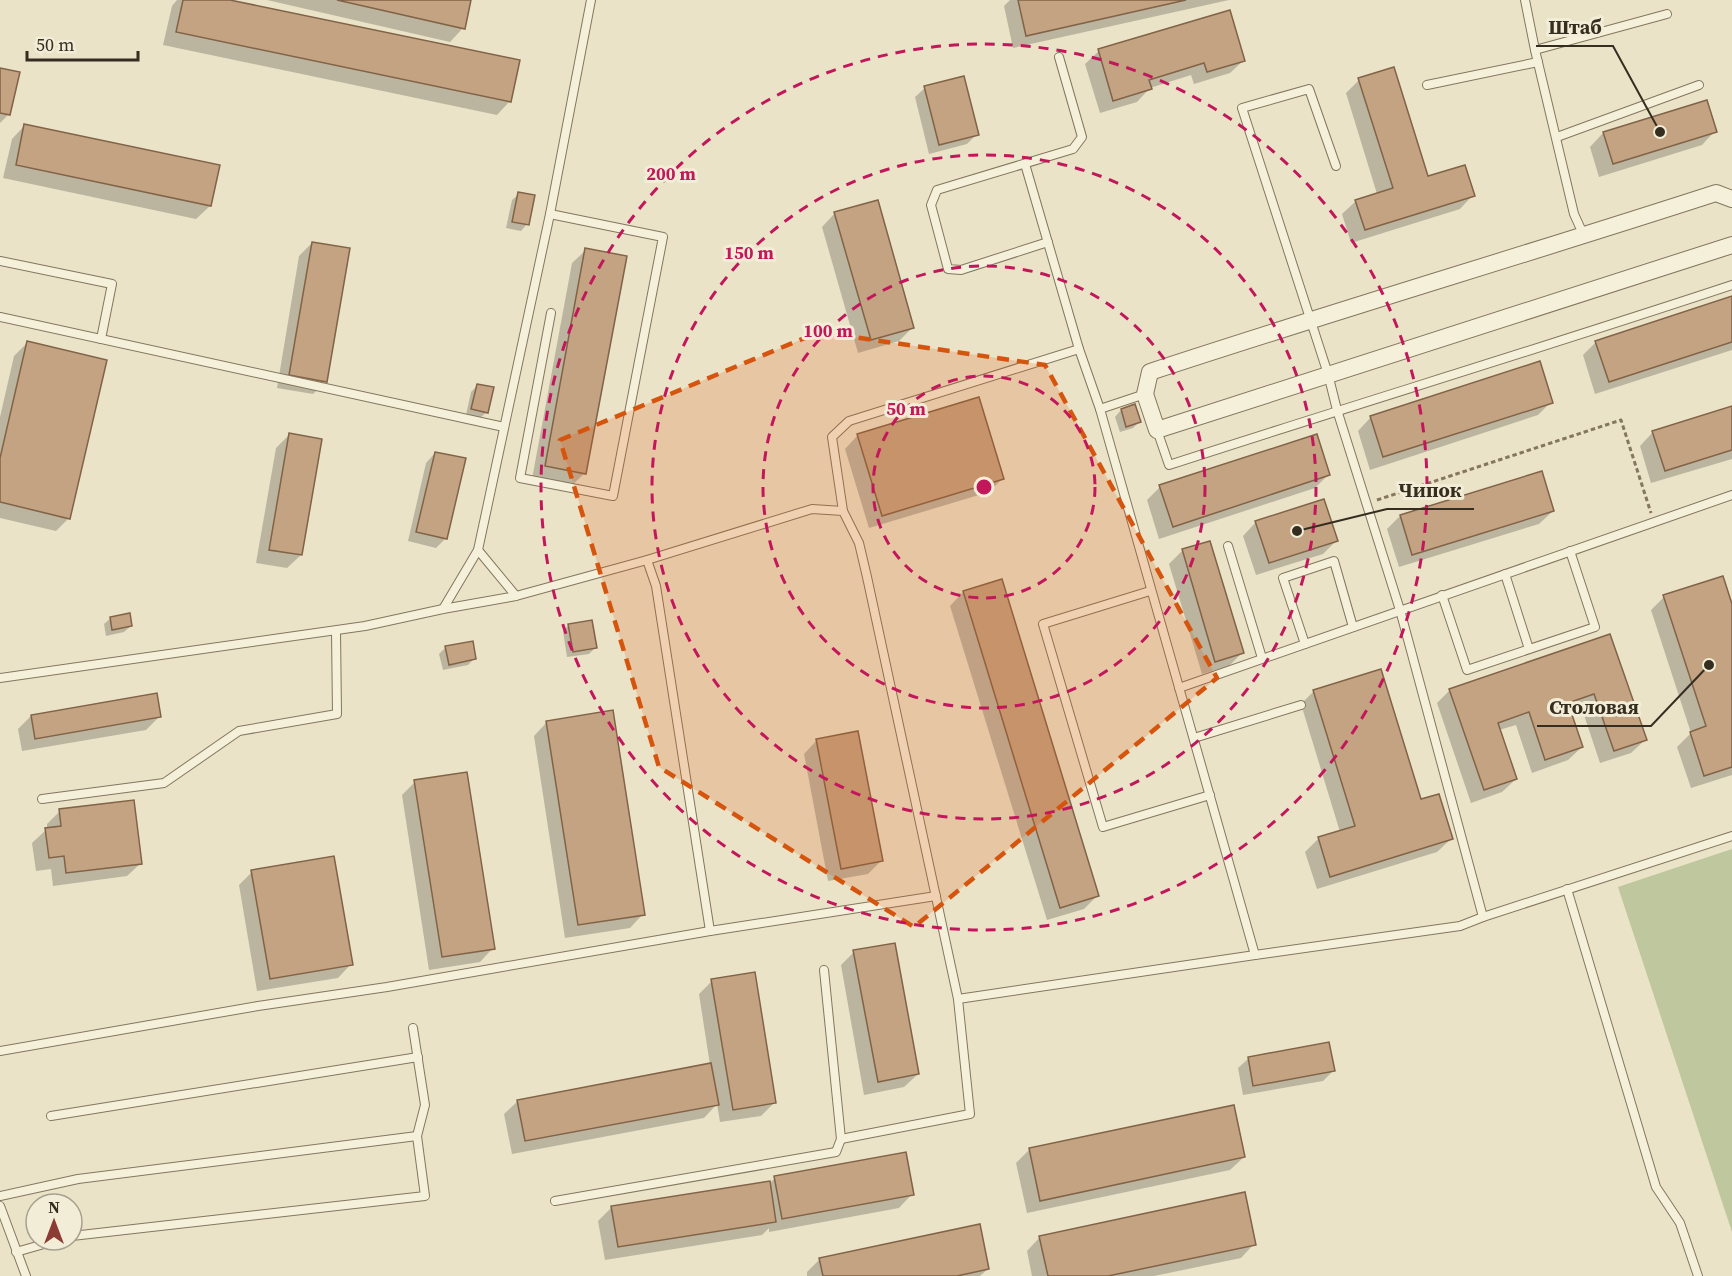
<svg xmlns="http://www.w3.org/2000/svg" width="1732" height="1276" viewBox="0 0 1732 1276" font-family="'Source Serif 4',serif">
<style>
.green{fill:#bec79d}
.shadow{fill:#0003}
.building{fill:#c4a382;stroke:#816347;stroke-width:1.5}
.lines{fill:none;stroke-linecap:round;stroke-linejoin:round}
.service-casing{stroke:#84765f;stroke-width:10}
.minor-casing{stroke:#84765f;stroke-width:18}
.path{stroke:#84765f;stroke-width:3;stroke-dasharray:4.5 3;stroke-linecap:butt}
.service{stroke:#f5f0da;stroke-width:8}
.minor{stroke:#f5f0da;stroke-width:16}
.marked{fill:#d6550e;fill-opacity:0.2;stroke:#d6550e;stroke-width:4.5;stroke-dasharray:12 8;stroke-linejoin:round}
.ring{fill:none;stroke:#c2185b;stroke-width:3;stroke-dasharray:10 8}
.centre{fill:#c2185b;stroke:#f2edd7;stroke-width:3}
.ring-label{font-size:18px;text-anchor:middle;font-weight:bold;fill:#c2185b;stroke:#f2edd7;stroke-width:6;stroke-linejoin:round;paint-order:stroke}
.leader{fill:none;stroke:#362d21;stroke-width:2}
.callout-dot{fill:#362d21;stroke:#f2edd7;stroke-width:2}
.callout-label{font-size:20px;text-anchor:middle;font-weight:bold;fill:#362d21;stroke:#f2edd7;stroke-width:6;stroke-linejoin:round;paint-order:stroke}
</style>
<rect width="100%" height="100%" fill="#eae3c8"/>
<!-- green -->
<polygon class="green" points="1732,849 1732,1232 1618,887"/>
<!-- shadow -->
<g class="shadow">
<polygon points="177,0 223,0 510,101 497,115 163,45 172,6"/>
<polygon points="267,0 470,0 463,28 450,42"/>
<polygon points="1010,0 1229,0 1013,48 1004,6"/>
<polygon points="1099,51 1244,60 1230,73 1194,84 1191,75 1150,88 1137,102 1100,113 1085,64"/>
<polygon points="0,70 9,114 0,123"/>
<polygon points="1359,80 1427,178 1473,195 1460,209 1351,243 1342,214 1356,201 1377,194 1346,93"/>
<polygon points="925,88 977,134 967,144 929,154 915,97"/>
<polygon points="25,125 218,166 210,206 196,219 3,178 12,139"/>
<polygon points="1715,131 1702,145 1599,177 1590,147 1603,133"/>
<polygon points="519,194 527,224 521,231 506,228 512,200"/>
<polygon points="835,213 913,327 899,341 858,353 822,227"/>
<polygon points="312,243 326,381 313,394 277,388 299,256"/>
<polygon points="586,250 585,473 571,486 532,479 572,263"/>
<polygon points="1732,298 1732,350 1595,394 1583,355 1596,342"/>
<polygon points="27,343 69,518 56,531 0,518 0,417 14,356"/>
<polygon points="478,385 487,412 480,418 466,415 471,392"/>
<polygon points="1551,402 1538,415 1370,470 1358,431 1371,417"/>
<polygon points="1732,408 1732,459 1651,483 1640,446 1653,432"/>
<polygon points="1121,410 1139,422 1133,428 1120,432 1115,417"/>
<polygon points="289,435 301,555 287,568 256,563 276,448"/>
<polygon points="858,435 1002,479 989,492 869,528 845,449"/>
<polygon points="435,453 446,538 436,548 408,541 426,463"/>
<polygon points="1328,475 1315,488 1159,539 1147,500 1160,487"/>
<polygon points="1553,511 1539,524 1399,567 1387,529 1400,516"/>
<polygon points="1256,522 1336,541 1323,554 1256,575 1243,536"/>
<polygon points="1183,550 1242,653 1229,666 1202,674 1169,564"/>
<polygon points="1001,581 1098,895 1084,909 1047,920 950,606 963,592"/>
<polygon points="1664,597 1732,609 1732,775 1691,788 1677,747 1691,733 1651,610"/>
<polygon points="111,618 131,626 124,632 106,636 104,624"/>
<polygon points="569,625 595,648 589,654 567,657 563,631"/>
<polygon points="1609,636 1645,740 1631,753 1600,763 1581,706 1569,710 1582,747 1568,760 1532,773 1516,725 1499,730 1516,779 1502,792 1471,803 1437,703 1450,690"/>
<polygon points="446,647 474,659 468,665 443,670 439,654"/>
<polygon points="1314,691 1420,801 1451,839 1437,852 1317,889 1305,852 1319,838 1340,832 1301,704"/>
<polygon points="31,716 159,717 146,730 22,751 18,729"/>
<polygon points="547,722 643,914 630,928 565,938 534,736"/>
<polygon points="817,740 881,861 868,874 828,881 804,754"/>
<polygon points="415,782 493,948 480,962 429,970 402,795"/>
<polygon points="60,811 141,863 127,876 53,886 51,869 36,871 32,843 47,829 47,824"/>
<polygon points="252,872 351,964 338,978 257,991 239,885"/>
<polygon points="854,952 918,1074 904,1087 864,1095 841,965"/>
<polygon points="712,981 775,1102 761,1116 720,1122 717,1104 704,1118 512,1154 504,1114 518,1101 710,1065 699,994"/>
<polygon points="1248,1059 1333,1071 1323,1081 1243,1095 1238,1068"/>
<polygon points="1233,1106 1244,1157 1230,1170 1027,1213 1016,1163 1029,1150"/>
<polygon points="775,1178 912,1194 899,1208 769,1232 769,1228 762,1235 605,1260 598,1221 612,1207 769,1184"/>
<polygon points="1040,1237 1254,1244 1241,1258 1154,1276 1032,1276 1027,1251"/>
<polygon points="820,1259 988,1269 980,1276 807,1276 807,1272"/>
</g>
<!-- building -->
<g class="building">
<polygon points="183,0 230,0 520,60 511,102 176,32"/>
<polygon points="337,0 471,0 465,29"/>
<polygon points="1018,0 1186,0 1026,36"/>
<polygon points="1230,10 1245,61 1207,72 1204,63 1149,80 1152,89 1113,101 1098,49"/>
<polygon points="1394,67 1428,176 1465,165 1475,196 1365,230 1355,200 1393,188 1358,78"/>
<polygon points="0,68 20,72 10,115 0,113"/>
<polygon points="964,76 979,135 939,145 924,86"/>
<polygon points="1707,100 1717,132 1613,164 1603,132"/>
<polygon points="24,124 220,165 211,206 16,165"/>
<polygon points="518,192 535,195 529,225 512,222"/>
<polygon points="878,200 914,328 871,340 834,212"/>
<polygon points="312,242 350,248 327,382 289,375"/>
<polygon points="585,248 627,256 586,474 545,466"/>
<polygon points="1732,296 1732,342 1609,382 1595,341"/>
<polygon points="27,341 107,360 70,519 0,502 0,458"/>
<polygon points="1540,361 1553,403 1383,457 1370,416"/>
<polygon points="477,384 494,387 488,413 471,409"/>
<polygon points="979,397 1004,479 882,516 857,434"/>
<polygon points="1135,404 1141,422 1126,427 1121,409"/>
<polygon points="1732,406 1732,450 1665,471 1652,431"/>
<polygon points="289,433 322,439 302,555 269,550"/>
<polygon points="1317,434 1330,475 1173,527 1159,485"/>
<polygon points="435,452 466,458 447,539 416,532"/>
<polygon points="1542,471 1554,511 1412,555 1400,515"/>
<polygon points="1324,499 1338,541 1269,563 1255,521"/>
<polygon points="1210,541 1244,653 1215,662 1182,549"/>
<polygon points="1723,576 1732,604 1732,767 1704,776 1690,732 1706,726 1663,595"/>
<polygon points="1002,579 1099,896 1060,908 963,591"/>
<polygon points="130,613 132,626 112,630 110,617"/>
<polygon points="592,620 597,648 573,652 568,624"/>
<polygon points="1610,634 1647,740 1614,751 1594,694 1568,703 1583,747 1545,760 1529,712 1498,723 1517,779 1484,790 1449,689"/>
<polygon points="473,641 476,659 449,665 445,646"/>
<polygon points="1381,669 1421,799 1439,794 1453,839 1330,877 1318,837 1355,826 1313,690"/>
<polygon points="157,693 161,717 35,739 31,715"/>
<polygon points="613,710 645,915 578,925 546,721"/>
<polygon points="858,731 883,861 841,869 816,739"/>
<polygon points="467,772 495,949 442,957 414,780"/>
<polygon points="134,800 142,864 66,873 64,856 49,858 45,828 61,826 59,809"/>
<polygon points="334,856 353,965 270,979 251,870"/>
<polygon points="895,943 919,1074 878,1082 853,950"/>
<polygon points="755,972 776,1103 733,1110 711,979"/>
<polygon points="1329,1042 1335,1071 1253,1086 1248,1057"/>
<polygon points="711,1063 719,1105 525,1141 517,1100"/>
<polygon points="1234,1105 1245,1157 1040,1201 1029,1148"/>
<polygon points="906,1152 914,1195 782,1219 774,1176"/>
<polygon points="770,1181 776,1222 618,1247 611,1206"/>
<polygon points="1245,1192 1256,1245 1108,1276 1048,1276 1039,1236"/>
<polygon points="980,1224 989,1269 957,1276 823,1276 819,1258"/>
</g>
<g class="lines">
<defs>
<g id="service">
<polyline points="1525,0 1535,50 1574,214 1584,236"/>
<polyline points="1535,50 1667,14"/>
<polyline points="1427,85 1538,62"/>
<polyline points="1557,137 1699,85"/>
<polyline points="1025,164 1079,349 1100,409"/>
<polyline points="1336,166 1309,89 1242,108 1328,374 1337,410 1400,610 1483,917 1732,836"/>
<polyline points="550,214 663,237 613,496 520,478 551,313"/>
<polyline points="1048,242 961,270 948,269 931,205 937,190 1073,149 1082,137 1059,57"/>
<polyline points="0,261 112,284 101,339"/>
<polyline points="0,317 504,427"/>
<polyline points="1145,394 1100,409 1255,955 1460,926 1483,917"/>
<path d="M1157,430L1169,465C1357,404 1545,347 1732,285"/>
<polyline points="843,511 832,437 849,421 1079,349"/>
<polyline points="1228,546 1262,658"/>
<polyline points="647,560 656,586 710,931"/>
<polyline points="1505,574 1529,649"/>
<polyline points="1150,591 1043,624 1103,827 1210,795"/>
<polyline points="1442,595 1467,670 1595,627 1570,551"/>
<polyline points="516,596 478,550 550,214 591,0"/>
<polyline points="443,609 478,550"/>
<polyline points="1305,644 1283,578 1334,561 1353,627"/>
<polyline points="0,678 365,626 443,609 516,596 647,560 812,509 843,511 859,543 867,577 958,999 1255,955"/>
<polyline points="1179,688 1732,495"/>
<polyline points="1194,738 1301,705"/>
<polyline points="42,799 164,783 239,731 337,714 336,631"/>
<polyline points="1567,889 1656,1187 1680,1223 1698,1276"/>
<polyline points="0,1051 258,1006 387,987 710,931 936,896"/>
<polyline points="51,1116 418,1057"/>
<polyline points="841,1139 970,1114 958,999"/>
<polyline points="0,1196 78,1179 417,1136"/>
<polyline points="555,1201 836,1152 841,1139 824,970"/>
<polyline points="0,1206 26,1276"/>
<polyline points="72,1236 425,1196 417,1136 425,1105 413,1028"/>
<polyline points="16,1252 58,1240"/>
</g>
<path id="minor" d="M1732,199L1716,193C1528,254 1338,310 1150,372L1145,394L1157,430L1732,245"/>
</defs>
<!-- service casing -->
<use href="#service" class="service-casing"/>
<!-- minor casing -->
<use href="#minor" class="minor-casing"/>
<!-- path -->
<polyline class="path" points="1377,500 1621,420 1651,513"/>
<!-- service -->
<use href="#service" class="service"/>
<!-- minor -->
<use href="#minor" class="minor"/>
</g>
<!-- marked area -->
<path class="marked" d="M819,332L1045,365L1217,678L914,927L659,767L560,440Z"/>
<!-- distance rings -->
<g class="ring">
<circle cx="984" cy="487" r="111"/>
<circle cx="984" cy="487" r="221"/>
<circle cx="984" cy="487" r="332"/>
<circle cx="984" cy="487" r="443"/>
</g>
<circle cx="984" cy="487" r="9" class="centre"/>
<g class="ring-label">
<text x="671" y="180">200 m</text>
<text x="749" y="259">150 m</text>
<text x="828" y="337">100 m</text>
<text x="906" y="415">50 m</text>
</g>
<!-- callouts -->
<path class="leader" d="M1660 132L1613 46H1536M1297 531L1387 509H1474M1709 665L1651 726H1537"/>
<g class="callout-dot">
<circle cx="1660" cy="132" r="6"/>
<circle cx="1297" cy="531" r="6"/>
<circle cx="1709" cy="665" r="6"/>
</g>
<g class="callout-label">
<text x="1575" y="34">Штаб</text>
<text x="1430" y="497">Чипок</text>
<text x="1594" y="714">Столовая</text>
</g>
<!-- north arrow -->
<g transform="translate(54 1222)"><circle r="28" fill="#f2edd7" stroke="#a7a08e" stroke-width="1.5"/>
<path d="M0-4.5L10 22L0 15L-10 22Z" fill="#8d3c35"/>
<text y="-9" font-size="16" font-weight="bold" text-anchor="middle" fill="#362d21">N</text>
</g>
<!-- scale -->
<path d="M27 51v9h111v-9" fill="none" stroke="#362d21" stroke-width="3"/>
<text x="36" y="51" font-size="18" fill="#362d21" stroke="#f2edd7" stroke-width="4.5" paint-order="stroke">50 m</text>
</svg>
